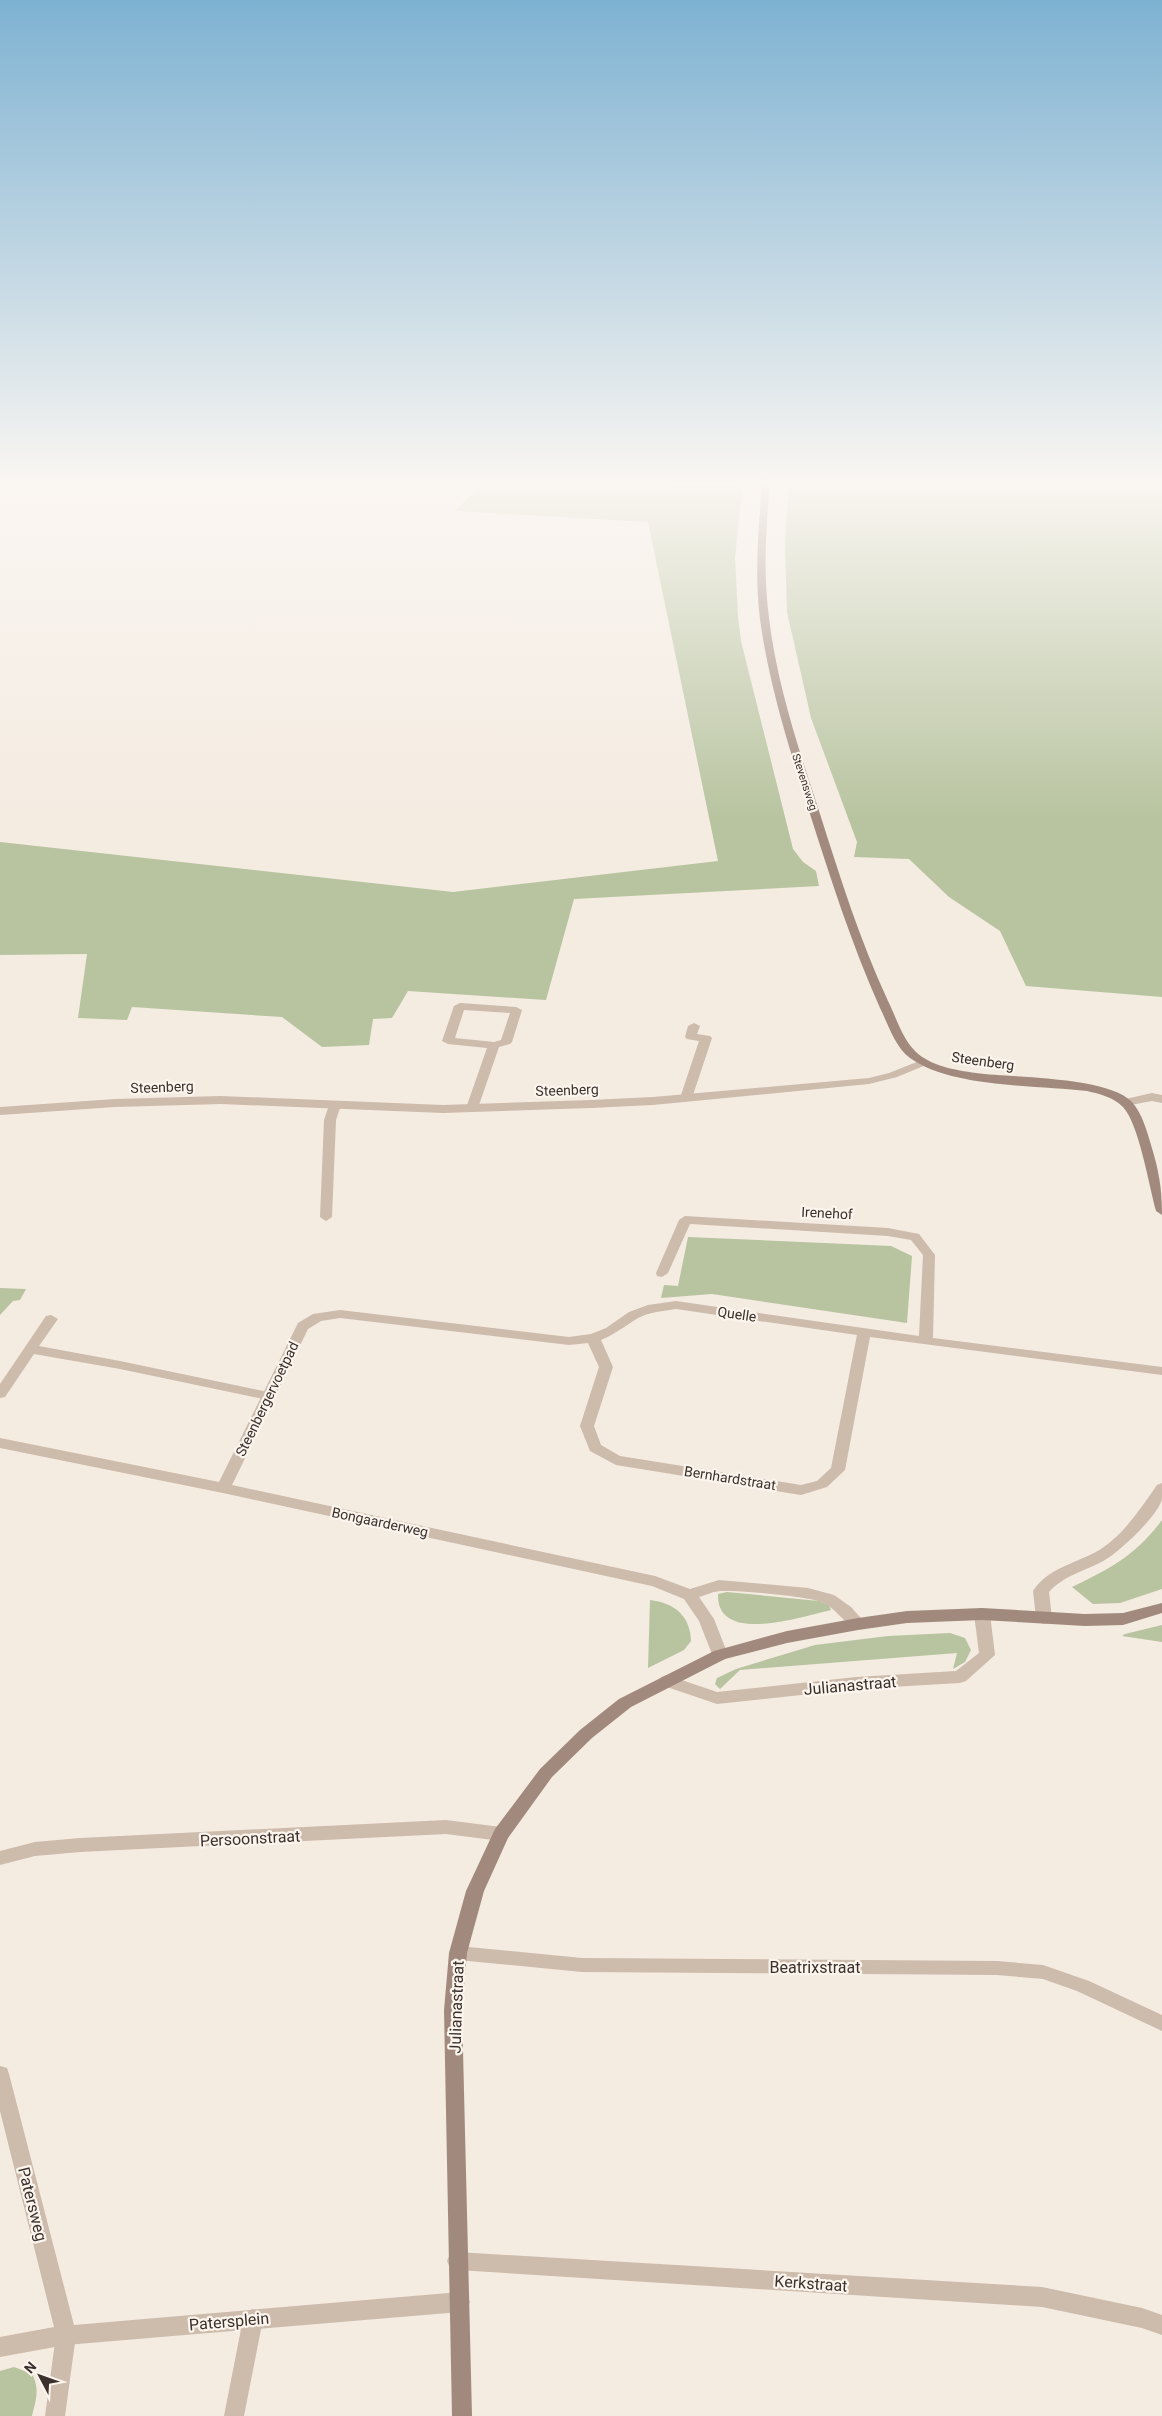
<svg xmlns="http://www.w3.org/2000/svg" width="1162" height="2416" viewBox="0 0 1162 2416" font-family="Roboto,sans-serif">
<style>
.green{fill:#b8c4a0}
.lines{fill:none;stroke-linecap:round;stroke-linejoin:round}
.lane{fill:#cdbbac;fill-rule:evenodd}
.street{fill:#cdbbac;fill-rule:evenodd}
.secondary{fill:#a18a7d;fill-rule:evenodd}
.labels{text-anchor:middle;stroke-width:4.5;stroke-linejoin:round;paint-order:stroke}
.far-street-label{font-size:11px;fill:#3b302b;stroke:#fbf5ee}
.street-label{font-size:14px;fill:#3b302b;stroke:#fbf5ee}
.near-street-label{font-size:16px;fill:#3b302b;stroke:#fbf5ee}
</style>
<rect width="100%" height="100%" fill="#f4ebe1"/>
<!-- green -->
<g class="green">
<polygon points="485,481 734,486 742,491 735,558 738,617 741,641 793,849 803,862 816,871 819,886 574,899 546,1000 408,991 392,1018 373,1019 369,1045 322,1047 282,1017 132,1007 127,1020 78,1018 87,954 0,955 0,842 453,892 718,861 648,522 455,511"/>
<polygon points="789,481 1162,481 1162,997 1026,986 1000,931 949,897 909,859 854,857 857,842 811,718 787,612 785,543"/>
<polygon points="688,1237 891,1246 912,1256 907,1323 712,1294 661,1298 664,1285 678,1286"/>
<polygon points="0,1288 26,1289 20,1300 13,1301 0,1315"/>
<path d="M1162,1520V1589L1120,1603L1093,1604L1072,1587C1111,1568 1135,1556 1162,1520Z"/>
<path d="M727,1592L819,1601L829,1605L831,1610C804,1616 716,1646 718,1594Z"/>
<path d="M650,1600C675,1603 690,1616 691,1641L684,1650L648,1668Z"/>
<polygon points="1162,1625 1162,1642 1122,1636 1125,1634"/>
<polygon points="950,1633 965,1638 971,1650 965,1662 953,1669 957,1653 740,1670 720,1689 715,1684 717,1678 736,1669 815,1645 888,1636"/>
<path d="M14,2367L32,2374C40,2389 36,2400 32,2416H0V2371Z"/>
</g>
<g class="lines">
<!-- lane -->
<g class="lane">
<path d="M460,1003L516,1007L522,1010L512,1042L510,1044L499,1047L478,1108L472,1112L466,1108L487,1048L448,1044L442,1041L454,1006ZM464,1010L510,1013L501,1040L494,1042L455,1038Z"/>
<polygon points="694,1023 700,1026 697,1034 710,1036 712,1038 692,1098 686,1102 680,1098 699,1041 687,1039 685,1037 688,1026"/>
<polygon points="335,1101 341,1105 336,1120 332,1217 326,1221 320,1217 324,1120 329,1105"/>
<polygon points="51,1315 58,1319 39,1346 120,1361 268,1392 275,1396 268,1400 120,1369 34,1354 5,1397 0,1398 0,1384 46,1316"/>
<path d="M1162,1483C1162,1488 1162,1494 1162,1499C1158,1516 1120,1551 1105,1560C1086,1571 1064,1575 1049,1592L1052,1618L1049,1622L1044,1624L1039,1622L1036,1618L1033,1591C1048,1567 1079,1563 1101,1549C1125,1533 1141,1508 1157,1485Z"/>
<polygon points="253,2309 260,2312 263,2319 244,2416 224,2416 243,2319 246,2312"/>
<polygon points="66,2325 73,2328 76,2335 65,2416 45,2416 56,2335 59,2328"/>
</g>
<!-- street -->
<g class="street">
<polygon points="922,1060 928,1063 926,1065 897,1077 869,1084 653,1105 591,1108 443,1113 221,1104 115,1107 0,1115 0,1107 115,1099 221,1096 443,1105 591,1100 653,1097 869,1078 889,1073"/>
<polygon points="1152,1093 1162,1095 1162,1103 1152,1101 1125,1106 1119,1102 1121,1100"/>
<path d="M685,1216L888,1228L919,1234L935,1255L933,1338L1162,1367V1375L870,1337L845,1470L827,1487L801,1495L616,1465L590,1451L580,1426L599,1367L588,1343L569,1345L340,1318L321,1321L308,1329L232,1485L655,1576L690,1589L719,1580L808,1588L834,1595L851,1607L866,1624L863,1628C850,1632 837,1609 824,1603C810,1596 738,1590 721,1591C714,1591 706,1595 699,1597L714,1619L728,1655L726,1659L720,1661L714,1659L699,1621L684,1599L652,1586L223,1493L0,1448V1438L219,1482L298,1323L313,1314L340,1310L569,1337L591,1334L606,1328L629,1312L648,1305L676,1301L919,1336L923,1255L911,1240L888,1236L690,1224L668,1273L662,1277L657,1276L656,1273L679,1220ZM676,1309L857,1335L831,1468L817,1481L801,1485L620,1456L601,1445L594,1426L613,1367L601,1340C615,1334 625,1326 638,1318C650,1312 663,1311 676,1309Z"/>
<polygon points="982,1608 987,1610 990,1614 995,1655 966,1681 960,1683 856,1689 717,1704 661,1685 659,1681 661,1677 667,1675 717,1692 856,1677 956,1671 979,1653 974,1614 977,1610"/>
<polygon points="446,1820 501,1827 507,1829 509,1834 507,1839 501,1841 446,1834 80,1852 35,1856 0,1865 0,1851 35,1842 80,1838"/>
<polygon points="458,1946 582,1958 997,1961 1043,1965 1089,1981 1162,2015 1162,2031 1077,1991 1043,1979 997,1975 582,1972 458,1960 452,1958 449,1953 452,1948"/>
<polygon points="0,2066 7,2068 9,2074 74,2325 460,2292 467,2295 470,2302 467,2309 460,2312 66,2345 0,2357 0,2337 54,2327 0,2111"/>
<polygon points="457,2252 1042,2287 1142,2308 1162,2315 1162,2335 1142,2328 1042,2307 457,2270 450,2268 447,2261 450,2254"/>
</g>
<!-- secondary -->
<g class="secondary">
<path d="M762,481H770C766,526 763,573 769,618C777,685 799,750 820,814C840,877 860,941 888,1001C896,1017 902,1038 915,1051C930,1066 955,1070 976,1073C1013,1078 1107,1076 1132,1102C1142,1113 1147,1131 1151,1145C1159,1171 1162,1188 1162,1215L1156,1211C1149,1186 1139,1124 1123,1107C1113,1097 1100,1094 1087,1091C1036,1085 952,1088 910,1058C895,1047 888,1024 880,1008C852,945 831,880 810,814C790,750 769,686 760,619C754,573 759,527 762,481Z"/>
<polygon points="1162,1603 1162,1613 1123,1625 1085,1626 982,1620 907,1623 858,1630 787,1643 725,1659 631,1707 592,1738 552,1777 508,1838 484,1891 467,1953 462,2010 472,2416 452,2416 444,2010 449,1953 466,1891 495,1829 540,1769 580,1730 619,1699 714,1651 787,1631 858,1618 907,1611 982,1608 1085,1614 1123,1613"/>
</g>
</g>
<!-- sky -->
<linearGradient id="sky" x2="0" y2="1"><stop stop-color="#7eb2d2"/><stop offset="0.59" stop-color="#faf6f2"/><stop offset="1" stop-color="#faf6f2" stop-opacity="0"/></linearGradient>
<rect width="1162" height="819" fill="url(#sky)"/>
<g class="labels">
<!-- far-street labels -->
<g class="far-street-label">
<text transform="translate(805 782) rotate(72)" y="4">Stevensweg</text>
</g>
<!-- street labels -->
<g class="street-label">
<text transform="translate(983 1061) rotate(8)" y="5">Steenberg</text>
<text transform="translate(162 1087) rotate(-2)" y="5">Steenberg</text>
<text transform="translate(567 1090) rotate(-2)" y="5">Steenberg</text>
<text transform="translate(827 1213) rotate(3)" y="5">Irenehof</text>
<text transform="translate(737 1314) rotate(8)" y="5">Quelle</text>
<text transform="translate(267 1399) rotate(-64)" y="5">Steenbergervoetpad</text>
<text transform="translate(730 1478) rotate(9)" y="5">Bernhardstraat</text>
<text transform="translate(380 1522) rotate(12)" y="5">Bongaarderweg</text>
</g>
<!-- near-street labels -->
<g class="near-street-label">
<text transform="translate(850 1685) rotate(-5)" y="6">Julianastraat</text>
<text transform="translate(250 1838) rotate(-3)" y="6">Persoonstraat</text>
<text x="815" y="1973">Beatrixstraat</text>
<text transform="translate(456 2007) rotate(-88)" y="6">Julianastraat</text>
<text transform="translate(33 2204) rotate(76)" y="6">Patersweg</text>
<text transform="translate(811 2283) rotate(4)" y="6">Kerkstraat</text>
<text transform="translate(229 2321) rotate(-5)" y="6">Patersplein</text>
</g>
</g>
<!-- north arrow -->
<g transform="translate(40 2376) rotate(311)" stroke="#fbf5ee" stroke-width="4" paint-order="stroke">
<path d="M0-4L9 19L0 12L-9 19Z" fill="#3b302b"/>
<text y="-8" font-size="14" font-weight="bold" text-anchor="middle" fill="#3b302b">N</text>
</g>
</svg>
